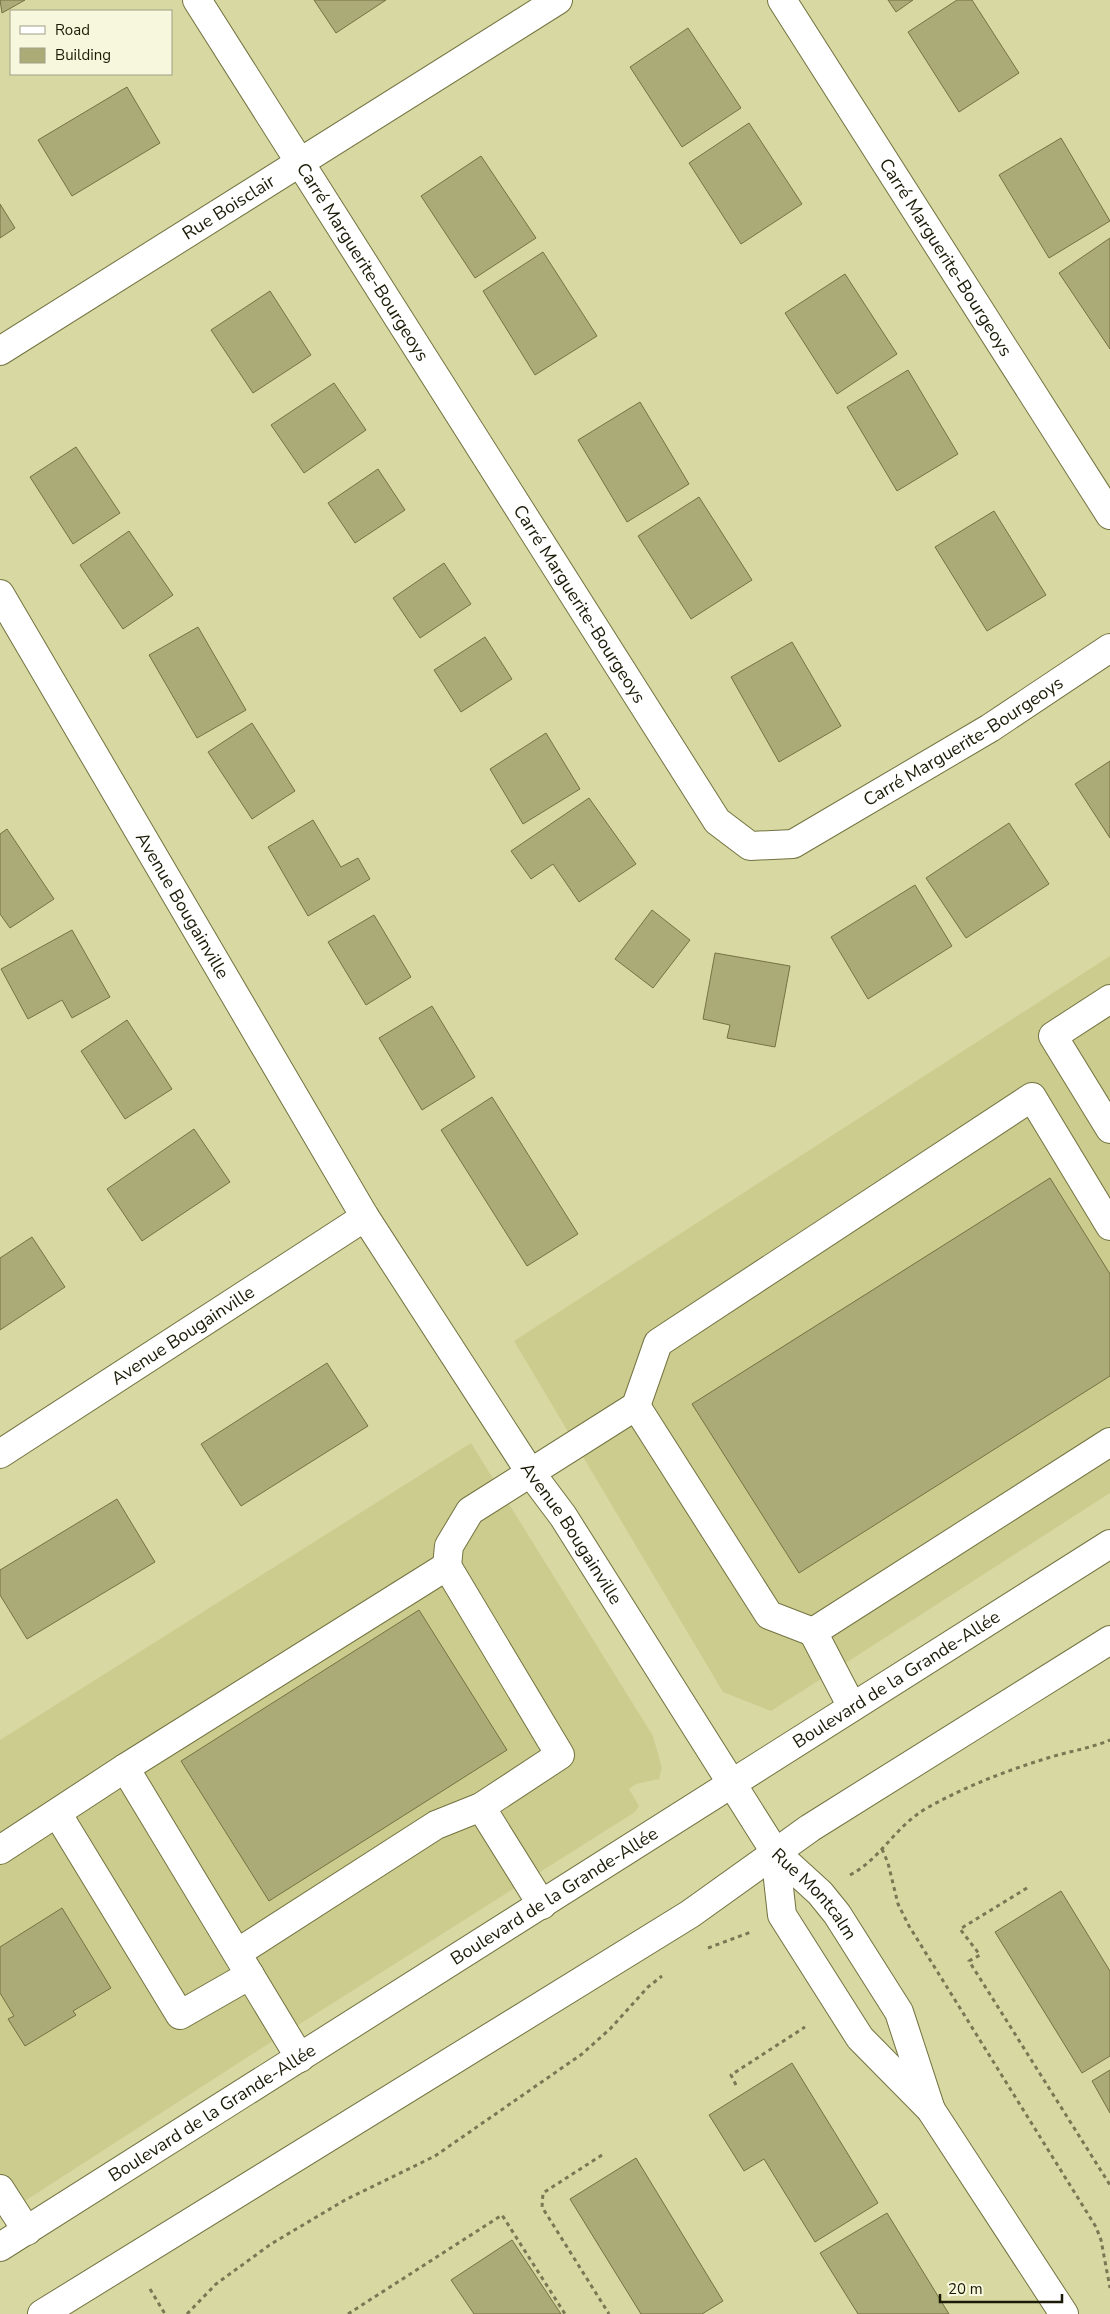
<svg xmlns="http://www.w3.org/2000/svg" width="1110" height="2314" viewBox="0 0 1110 2314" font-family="'Nunito Sans',sans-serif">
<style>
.built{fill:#cccc8f}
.building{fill:#abab77;stroke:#747342}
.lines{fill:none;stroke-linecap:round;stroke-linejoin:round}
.minor-casing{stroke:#737341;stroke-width:30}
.path{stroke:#787854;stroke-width:3;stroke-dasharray:4 4;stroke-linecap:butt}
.minor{stroke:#fff;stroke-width:28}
.labels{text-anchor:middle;stroke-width:4;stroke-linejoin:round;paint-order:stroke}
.street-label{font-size:18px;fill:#1b1b07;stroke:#f7f7dd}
</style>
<rect width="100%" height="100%" fill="#d8d8a3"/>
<!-- built -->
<g class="built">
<polygon points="1110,956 1110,1493 771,1711 723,1692 514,1341"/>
<polygon points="471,1443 653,1736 662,1768 659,1779 636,1784 629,1789 639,1806 635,1812 254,2053 0,2217 0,1740"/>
</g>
<!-- building -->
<g class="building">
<polygon points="0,0 25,0 2,13"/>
<polygon points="314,0 386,0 336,33"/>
<polygon points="888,0 913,0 896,12"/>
<polygon points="957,0 972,0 1019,73 959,112 908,32"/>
<polygon points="688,28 741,108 682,147 630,67"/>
<polygon points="127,87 160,143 72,196 38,140"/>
<polygon points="749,123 802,204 741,244 689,163"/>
<polygon points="1061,138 1110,221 1049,258 999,175"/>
<polygon points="481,156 536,238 475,278 421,196"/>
<polygon points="0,204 15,228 0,238"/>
<polygon points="1110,238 1110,349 1059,273"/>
<polygon points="543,252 597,336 535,375 483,291"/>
<polygon points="845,274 897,354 837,394 785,313"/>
<polygon points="270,291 311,355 253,393 211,330"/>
<polygon points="908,370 958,454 897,491 847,407"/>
<polygon points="334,383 366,430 304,473 271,425"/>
<polygon points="640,402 689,484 627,522 578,440"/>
<polygon points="76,447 120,513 73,544 30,477"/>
<polygon points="378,469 405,510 355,543 328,503"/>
<polygon points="699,497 752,580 691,619 638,536"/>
<polygon points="994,511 1046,595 987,631 935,547"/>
<polygon points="129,531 173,595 123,629 80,565"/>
<polygon points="444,563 471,604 420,638 393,598"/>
<polygon points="198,627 246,710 197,738 149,655"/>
<polygon points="485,637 512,679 461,712 434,670"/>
<polygon points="792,642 841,726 779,762 731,677"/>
<polygon points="252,723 295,791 252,819 208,752"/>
<polygon points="546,733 580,789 523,824 490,769"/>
<polygon points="1110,761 1110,838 1075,784"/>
<polygon points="589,798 636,864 579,902 553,864 531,879 511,851"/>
<polygon points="313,820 341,867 358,858 370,879 308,916 268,847"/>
<polygon points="1009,823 1049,884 966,938 926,878"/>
<polygon points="7,829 54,899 10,928 0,914 0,834"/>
<polygon points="915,885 952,946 868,999 831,937"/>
<polygon points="652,910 690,940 653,988 615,959"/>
<polygon points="374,915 411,977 366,1005 328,942"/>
<polygon points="72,930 110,997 72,1018 62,1000 28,1019 1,969"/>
<polygon points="715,953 790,966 775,1047 727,1038 730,1025 703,1019"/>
<polygon points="432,1006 475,1077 422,1110 379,1038"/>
<polygon points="127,1020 172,1089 125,1119 81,1051"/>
<polygon points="492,1097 578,1234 527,1266 441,1130"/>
<polygon points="194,1129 230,1182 142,1241 107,1189"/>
<polygon points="1050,1178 1110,1274 1110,1376 799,1573 692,1404"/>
<polygon points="32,1237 65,1287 0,1330 0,1258"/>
<polygon points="327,1363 368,1426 241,1506 201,1444"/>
<polygon points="117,1499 155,1562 27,1639 0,1595 0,1570"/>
<polygon points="419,1610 507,1750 269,1901 181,1761"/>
<polygon points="1061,1891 1110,1971 1110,2056 1082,2073 995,1932"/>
<polygon points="62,1908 111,1988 73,2011 76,2015 25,2046 8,2019 14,2016 0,1993 0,1947"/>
<polygon points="792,2063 878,2203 815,2242 764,2159 744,2171 709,2115"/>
<polygon points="1110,2070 1110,2113 1092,2081"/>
<polygon points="636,2158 723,2301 702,2314 641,2314 570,2199"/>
<polygon points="887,2213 949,2314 858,2314 820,2253"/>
<polygon points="512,2240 561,2314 474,2314 451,2280"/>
</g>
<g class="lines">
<defs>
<g id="minor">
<path id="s1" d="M197,0L717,821L750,846L793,844L990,728L1110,648"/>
<path id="s2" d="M782,0L1110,515"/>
<path id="s3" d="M0,351L558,0"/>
<path id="s4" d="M0,594L365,1217L530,1472L563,1516L775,1852L820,1893L837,1914L899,2012L931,2110"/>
<polyline points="1110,999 1053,1036 1110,1129"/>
<polyline points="636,1406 658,1343 1032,1097 1110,1226"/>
<path id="s5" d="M0,1454L365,1217"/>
<polyline points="447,1566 449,1546 470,1511 636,1406 769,1615 813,1632"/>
<polyline points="852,1707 813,1632 1110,1442"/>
<polyline points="481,1807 542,1905"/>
<polyline points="57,1813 180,2015 250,1975"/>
<polyline points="0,1850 125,1768"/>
<polyline points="775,1852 782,1915 860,2038 931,2110 1064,2314"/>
<polyline points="237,1953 436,1825 481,1807 560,1755 447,1566 125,1768 300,2058"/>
<polyline points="0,2189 27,2231"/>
<path id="s6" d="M0,2247L1110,1544"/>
<polyline points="42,2314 690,1914 810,1828 1110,1640"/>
</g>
</defs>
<!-- minor casing -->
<use href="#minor" class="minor-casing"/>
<!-- path -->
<g class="path">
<polyline points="882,1849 888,1863 898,1904 909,1926 1096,2227 1101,2240 1110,2288"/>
<path d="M850,1875C882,1858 894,1827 927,1808C966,1786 1008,1770 1051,1757C1071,1751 1091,1748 1110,1740"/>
<polyline points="1027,1888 960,1929 980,1955 969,1961 1110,2185"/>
<polyline points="708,1948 751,1932"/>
<polyline points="736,2085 731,2075 805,2027"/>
<polyline points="602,2155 543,2193 542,2207 609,2314"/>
<polyline points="150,2289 165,2314"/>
<polyline points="187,2314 216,2284 271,2244 345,2200 435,2156 582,2054 610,2029 648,1987 662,1976"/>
<polyline points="348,2314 502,2215 565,2314"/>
</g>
<!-- minor -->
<use href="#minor" class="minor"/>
</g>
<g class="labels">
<!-- street labels -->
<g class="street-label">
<text dy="6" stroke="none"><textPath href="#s3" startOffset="270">Rue Boisclair</textPath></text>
<text dy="6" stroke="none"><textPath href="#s2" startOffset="305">Carré Marguerite-Bourgeoys</textPath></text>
<text dy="6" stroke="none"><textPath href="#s1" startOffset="310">Carré Marguerite-Bourgeoys</textPath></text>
<text dy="6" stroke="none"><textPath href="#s1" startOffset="715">Carré Marguerite-Bourgeoys</textPath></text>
<text dy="6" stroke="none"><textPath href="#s1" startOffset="1255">Carré Marguerite-Bourgeoys</textPath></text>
<text dy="6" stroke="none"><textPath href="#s4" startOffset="361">Avenue Bougainville</textPath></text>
<text dy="6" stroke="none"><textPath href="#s5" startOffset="218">Avenue Bougainville</textPath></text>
<text dy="6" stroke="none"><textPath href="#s4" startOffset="1100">Avenue Bougainville</textPath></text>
<text dy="6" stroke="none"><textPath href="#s6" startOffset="1061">Boulevard de la Grande-Allée</textPath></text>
<text dy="6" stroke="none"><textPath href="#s6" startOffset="656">Boulevard de la Grande-Allée</textPath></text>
<text dy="6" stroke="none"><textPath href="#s4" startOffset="1536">Rue Montcalm</textPath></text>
<text dy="6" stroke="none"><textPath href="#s6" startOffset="251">Boulevard de la Grande-Allée</textPath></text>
</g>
</g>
<!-- legend -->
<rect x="10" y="10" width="162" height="65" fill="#f7f7dd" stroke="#9f9f87"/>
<rect x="20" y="26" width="25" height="8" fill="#ffffff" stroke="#9f9f87"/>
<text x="55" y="35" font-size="15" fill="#1b1b07">Road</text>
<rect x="20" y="48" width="25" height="15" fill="#abab77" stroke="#9f9f87"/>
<text x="55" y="60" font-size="15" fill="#1b1b07">Building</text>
<!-- scale -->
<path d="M940 2294v8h122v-8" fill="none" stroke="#1b1b07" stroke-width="2.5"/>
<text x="948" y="2294" font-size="15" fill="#1b1b07" stroke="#f7f7dd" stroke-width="4" paint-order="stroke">20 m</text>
</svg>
